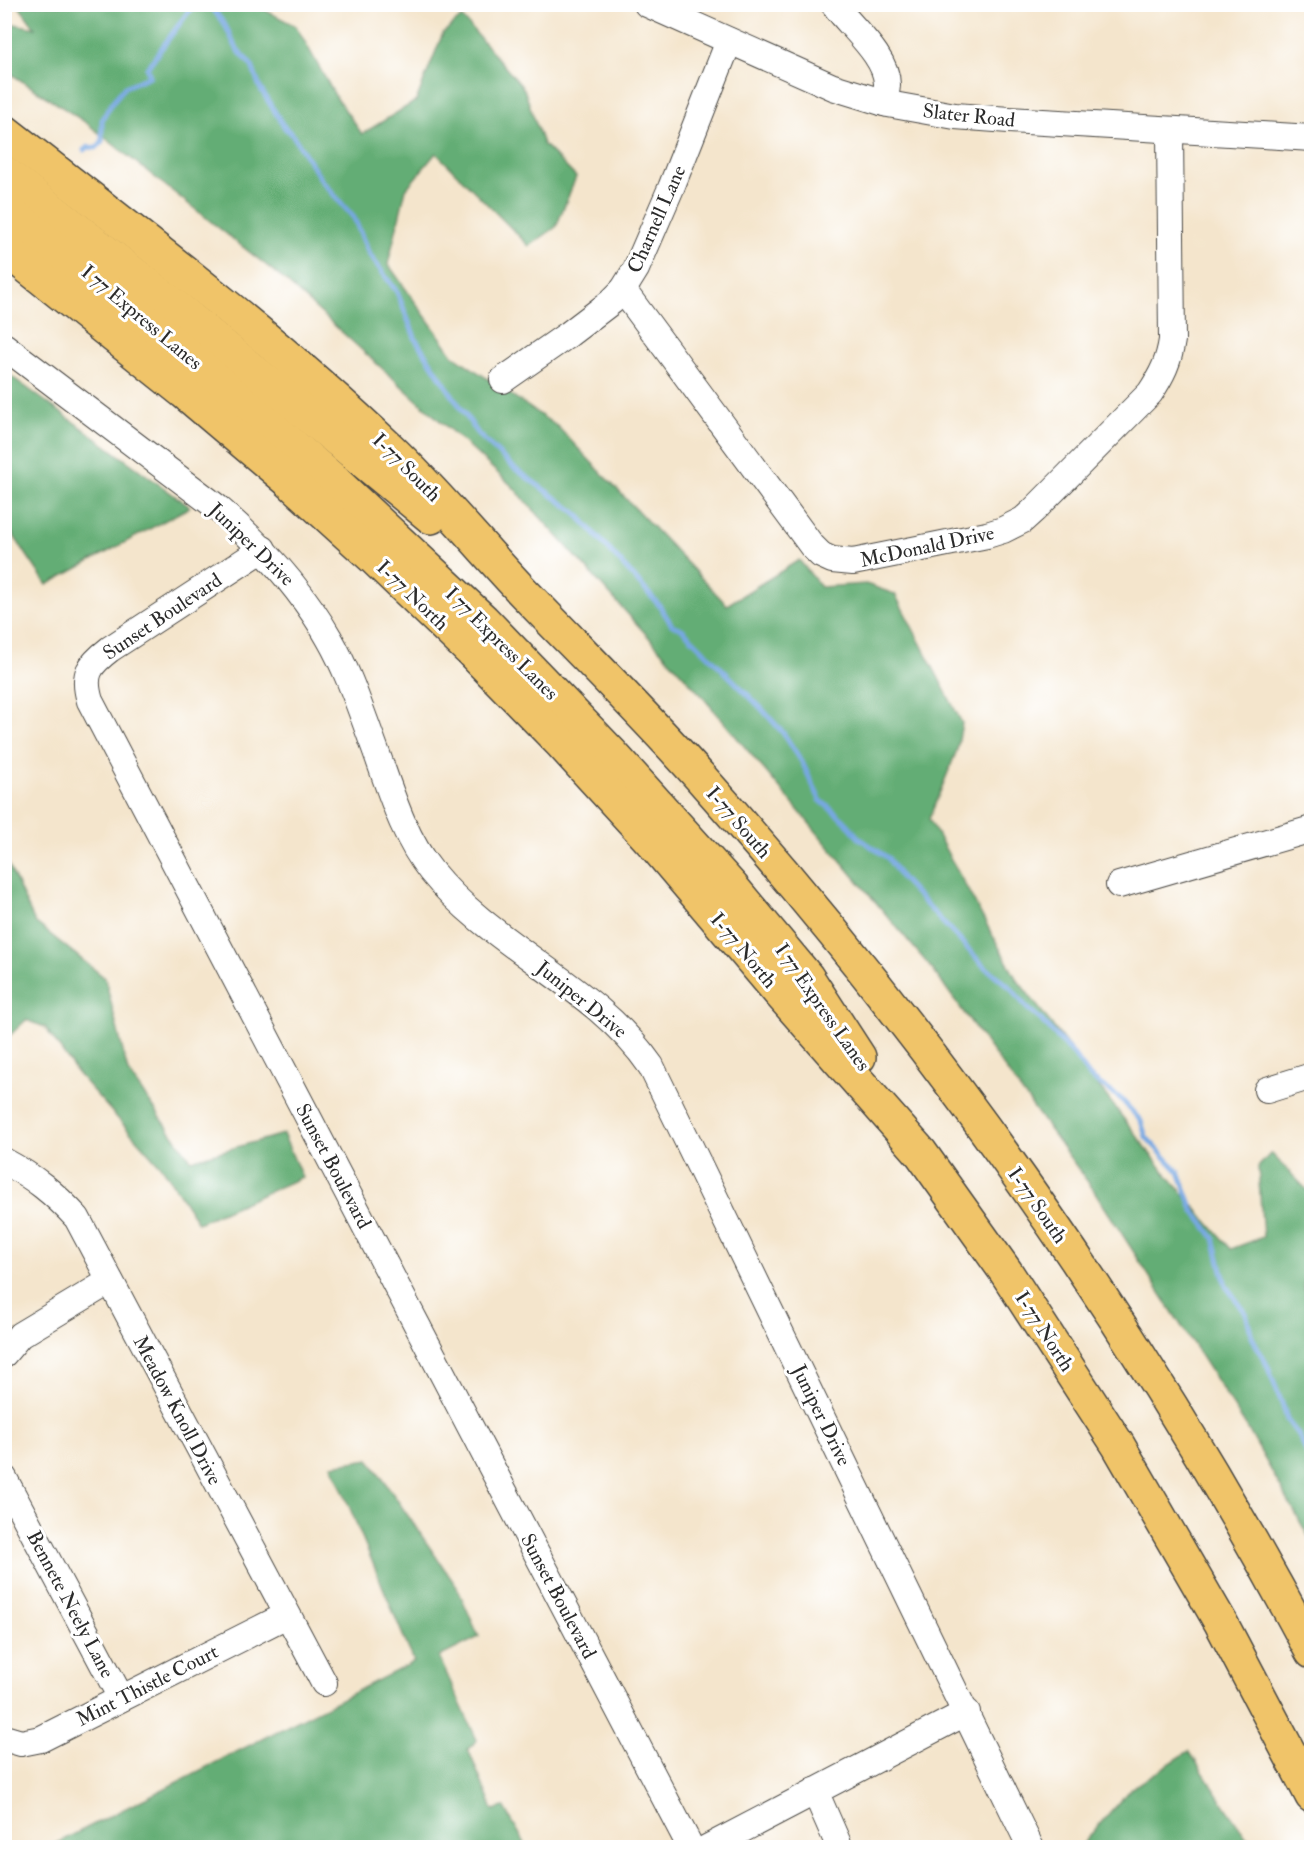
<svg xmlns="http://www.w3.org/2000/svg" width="1316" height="1852" viewBox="0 0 1316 1852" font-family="'IM FELL Double Pica',serif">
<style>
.forest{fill:#63ad75;stroke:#476c50;stroke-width:1.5}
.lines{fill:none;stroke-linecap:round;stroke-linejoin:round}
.stream{stroke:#77a8e2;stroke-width:5}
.minor-casing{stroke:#494743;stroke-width:28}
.highway-casing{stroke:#494743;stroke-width:36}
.minor{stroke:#fff;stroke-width:26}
.highway{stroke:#f0c469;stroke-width:33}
.labels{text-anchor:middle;stroke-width:6;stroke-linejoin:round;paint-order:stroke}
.street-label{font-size:20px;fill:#2b2b2b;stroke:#fff}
</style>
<rect width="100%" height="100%" fill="#fff"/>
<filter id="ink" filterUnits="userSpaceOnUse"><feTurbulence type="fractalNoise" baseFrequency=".0167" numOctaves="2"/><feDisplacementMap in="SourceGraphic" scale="12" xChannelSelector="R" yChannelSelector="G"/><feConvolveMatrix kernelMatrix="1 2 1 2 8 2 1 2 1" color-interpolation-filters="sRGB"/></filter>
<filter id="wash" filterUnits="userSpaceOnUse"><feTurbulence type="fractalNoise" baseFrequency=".008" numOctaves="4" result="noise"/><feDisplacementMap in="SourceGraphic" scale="24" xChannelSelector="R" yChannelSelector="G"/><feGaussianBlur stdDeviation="1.35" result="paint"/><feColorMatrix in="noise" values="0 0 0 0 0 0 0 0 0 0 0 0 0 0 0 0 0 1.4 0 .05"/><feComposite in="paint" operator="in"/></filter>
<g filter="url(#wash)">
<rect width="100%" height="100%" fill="#f4e5cc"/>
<!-- forest -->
<g class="forest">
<polygon points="18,5 255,5 296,26 336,97 362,134 416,101 443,33 462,17 524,89 543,144 576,177 556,227 529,246 436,153 406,189 388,264 453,355 558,427 727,605 799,560 821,587 866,584 895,594 962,723 957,750 929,819 1016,978 1163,1170 1231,1249 1263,1237 1258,1167 1271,1153 1311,1194 1311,1269 1303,1285 1312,1310 1311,1541 1246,1426 1093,1189 932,969 701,695 512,486 281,277 85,122 5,70 4,22 35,28"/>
<polygon points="4,371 190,507 47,585 5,523"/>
<polygon points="4,855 35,922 105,978 128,1072 191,1160 283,1134 302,1177 198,1223 164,1170 77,1073 45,1027 26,1020 5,1040"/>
<polygon points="369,1459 457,1587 479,1637 439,1657 477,1740 468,1749 493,1810 504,1807 527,1847 49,1847 414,1662 332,1465"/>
<polygon points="1189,1751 1246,1837 1260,1847 1080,1847 1130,1789"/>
</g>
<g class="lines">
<!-- stream -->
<g class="stream">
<polyline points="209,4 225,25 237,49 252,66 260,88 285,128 292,134 322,181 354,218 369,254 397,292 416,340 478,434 514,468 575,512 659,605 672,625 682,629 761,708 784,734 802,762 820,800 846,822 859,838 888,858 902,879 984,966 1011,988 1027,1008 1040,1019 1074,1055 1090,1077 1120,1098 1141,1121 1146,1137 1179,1172 1193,1210 1214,1238 1226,1286 1246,1313 1252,1337 1267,1365 1284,1409 1287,1420 1299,1436 1312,1464"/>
<polyline points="84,150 89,147 96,148 102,142 102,120 113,101 125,87 150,76 147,68 194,4"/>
<polyline points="1283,1848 1283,1847"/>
</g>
</g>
</g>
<g filter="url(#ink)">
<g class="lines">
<defs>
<g id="minor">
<polyline points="647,4 833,87 888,104 955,116 1009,120 1312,138"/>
<path d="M834,4C849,26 887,56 887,84C887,90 885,97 884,103"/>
<path d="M623,290L812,546L821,555L832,560L853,562L987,535L1003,530L1023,520L1034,510L1150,393C1162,375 1169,361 1172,340L1170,131"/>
<path d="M4,346L218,508C262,546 300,587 329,638C348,671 360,708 373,743C389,786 402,835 431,871C493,948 595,985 651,1066L1031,1848"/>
<polyline points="503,380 569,334 611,302 623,290 636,269 671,188 729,41"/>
<path d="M263,549L110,649C89,665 82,674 90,701L691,1848"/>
<polyline points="1119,885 1312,829"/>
<polyline points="1267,1090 1312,1076"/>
<path d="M4,1161C34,1177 54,1193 77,1218L324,1683"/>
<polyline points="4,1354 20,1335 110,1281"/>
<polyline points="4,1478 121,1698"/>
<polyline points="4,1738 21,1743 41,1739 287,1615"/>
<polyline points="815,1791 840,1848"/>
<polyline points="707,1848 967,1712"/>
</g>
<g id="highway">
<path d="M4,131C135,233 268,333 389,448C438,494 480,547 527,596C588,659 651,721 709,787C943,1050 1147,1341 1312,1652"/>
<polyline points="4,172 169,301 431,517"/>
<polyline points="4,207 166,337 329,476 483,620 612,754 732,887 807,977 859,1057"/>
<polyline points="4,248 184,392 288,480 375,559 470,650 562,744 652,842 779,992 921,1153 1006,1272 1118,1445 1221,1623 1312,1796"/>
</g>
</defs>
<!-- minor casing -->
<use href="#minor" class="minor-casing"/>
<!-- highway casing -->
<use href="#highway" class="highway-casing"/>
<!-- minor -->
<use href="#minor" class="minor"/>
<!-- highway -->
<use href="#highway" class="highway"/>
</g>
</g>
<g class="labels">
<!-- street labels -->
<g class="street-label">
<text transform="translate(969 115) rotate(6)" y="7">Slater Road</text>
<text transform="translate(656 219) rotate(-66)" y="7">Charnell Lane</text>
<text transform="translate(142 317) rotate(40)" y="7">I 77 Express Lanes</text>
<text transform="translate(407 467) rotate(45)" y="7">I-77 South</text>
<text transform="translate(252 544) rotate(44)" y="7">Juniper Drive</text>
<text transform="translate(927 546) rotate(-12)" y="7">McDonald Drive</text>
<text transform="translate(413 595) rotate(44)" y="7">I-77 North</text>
<text transform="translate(162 616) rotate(-34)" y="7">Sunset Boulevard</text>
<text transform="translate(502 643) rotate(45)" y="7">I 77 Express Lanes</text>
<text transform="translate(739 822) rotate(49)" y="7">I-77 South</text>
<text transform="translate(744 950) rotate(50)" y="7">I-77 North</text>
<text transform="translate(582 999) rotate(39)" y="7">Juniper Drive</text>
<text transform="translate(823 1007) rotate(55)" y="7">I 77 Express Lanes</text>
<text transform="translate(334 1166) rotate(62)" y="7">Sunset Boulevard</text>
<text transform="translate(1038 1205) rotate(55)" y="7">I-77 South</text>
<text transform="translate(1045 1331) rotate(57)" y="7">I-77 North</text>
<text transform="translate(178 1410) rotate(62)" y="7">Meadow Knoll Drive</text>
<text transform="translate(822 1415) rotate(64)" y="7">Juniper Drive</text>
<text transform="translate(559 1596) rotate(62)" y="7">Sunset Boulevard</text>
<text transform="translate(71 1604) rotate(62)" y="7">Bennete Neely Lane</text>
<text transform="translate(147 1685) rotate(-27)" y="7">Mint Thistle Court</text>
</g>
</g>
<!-- margin -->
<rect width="1316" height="1852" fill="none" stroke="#fff" stroke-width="24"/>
</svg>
